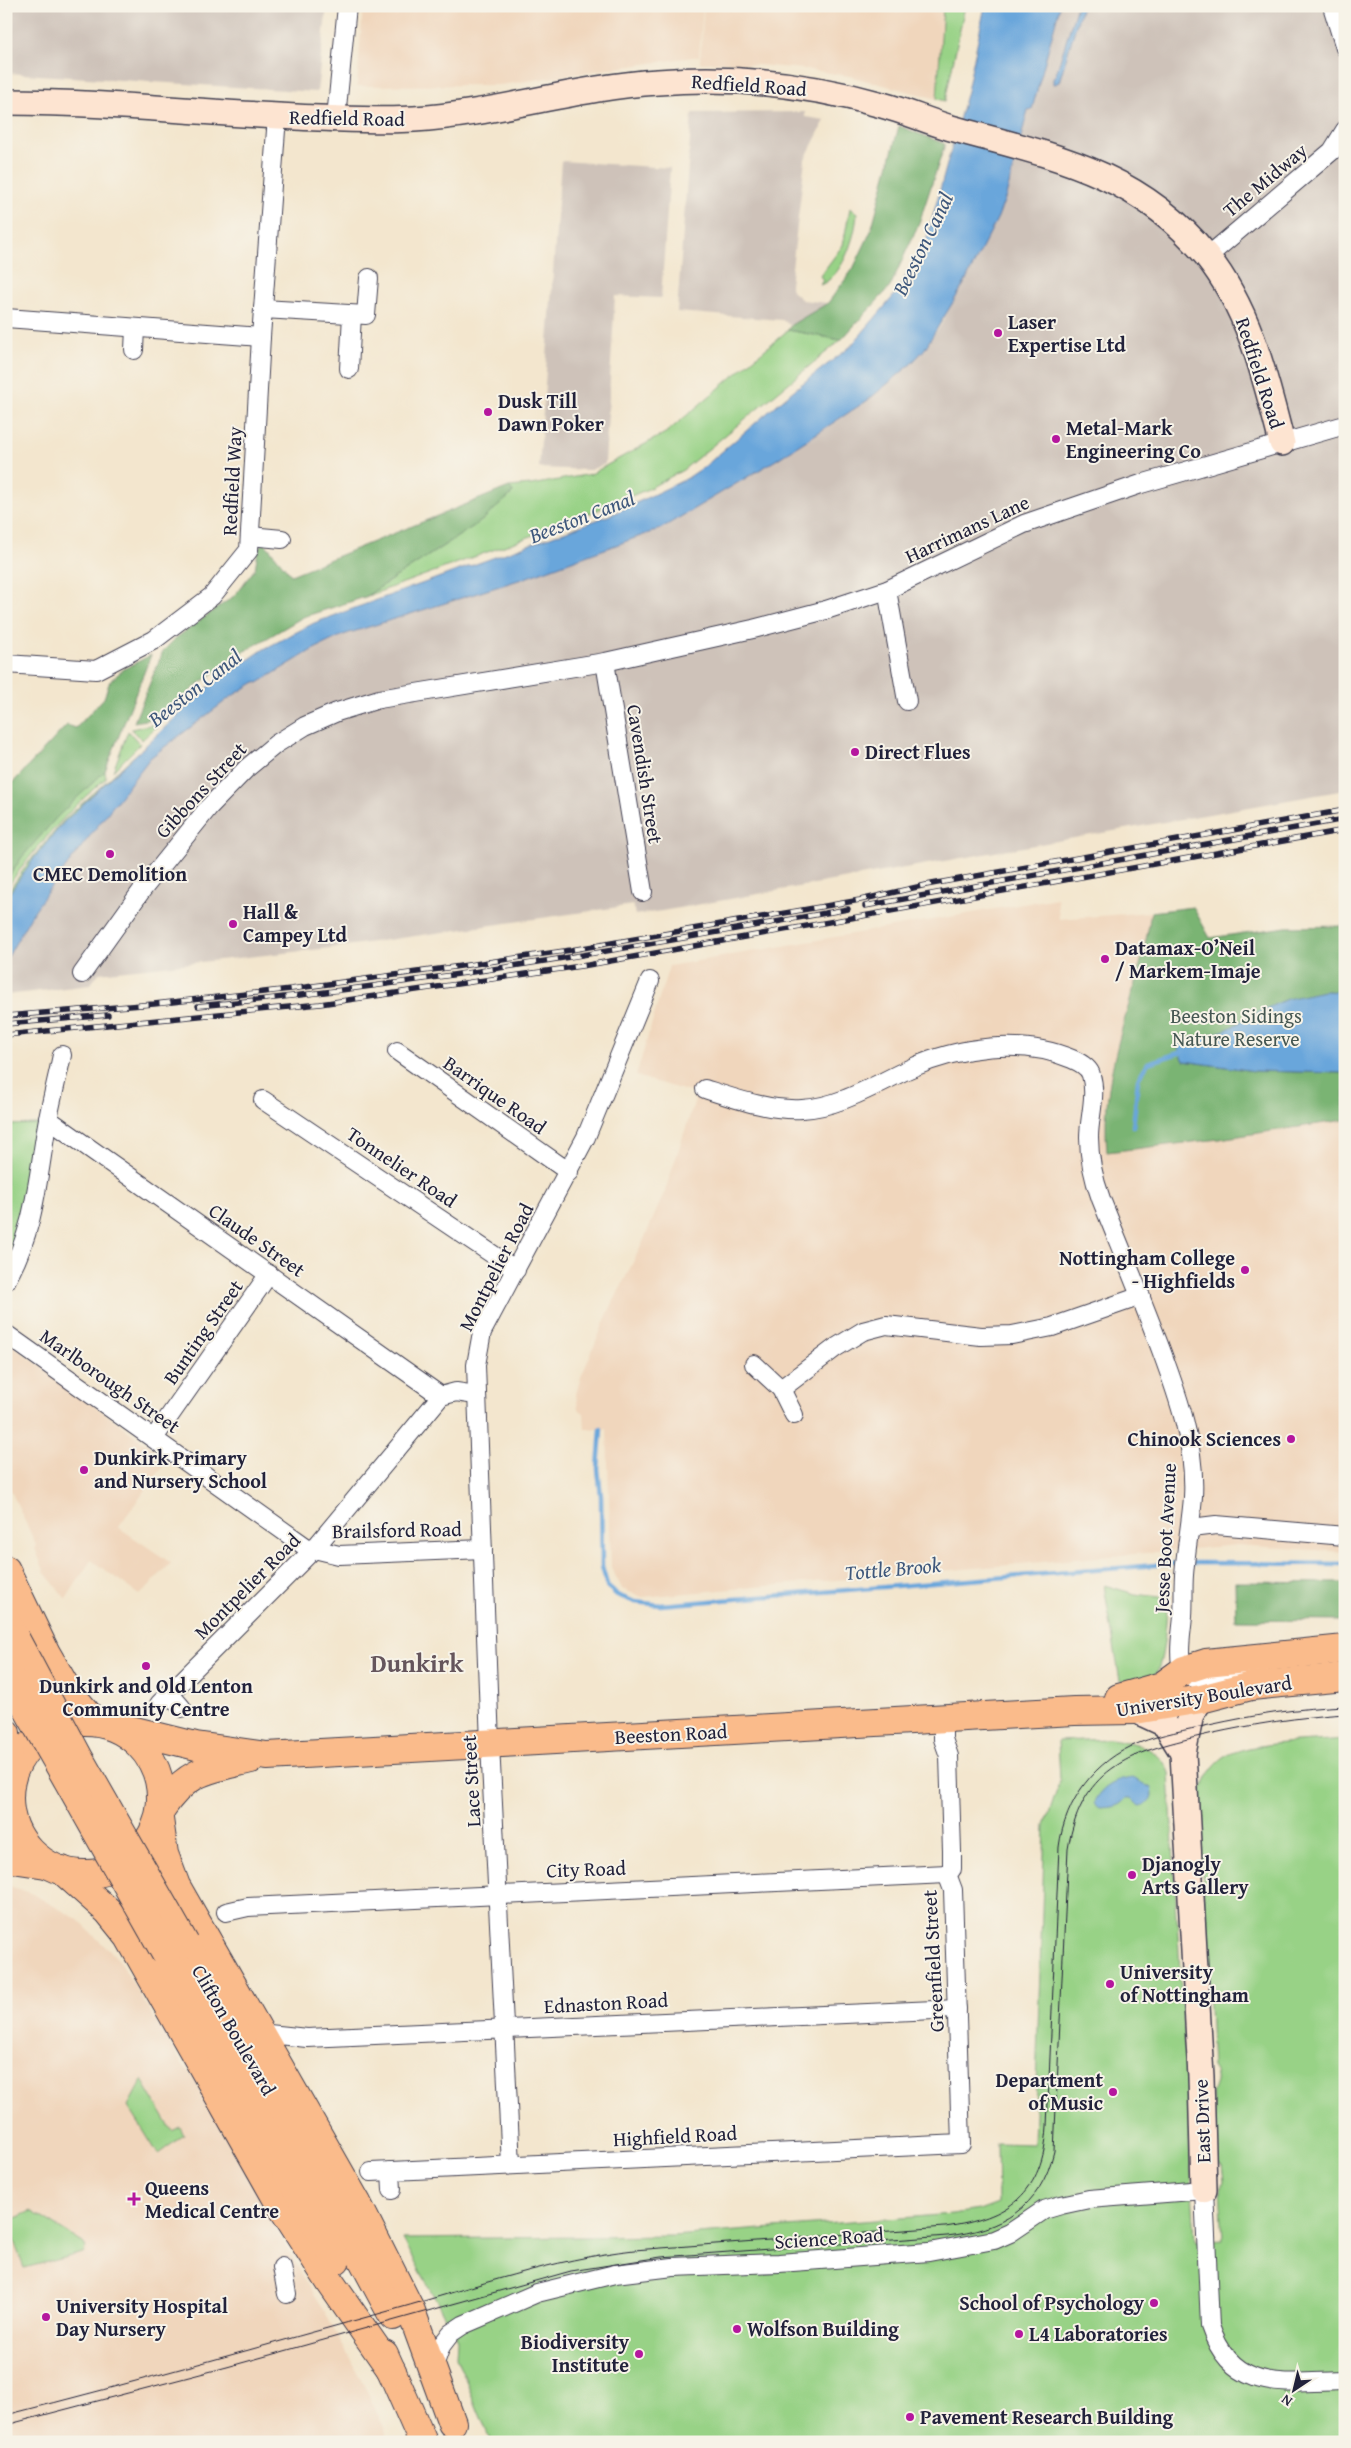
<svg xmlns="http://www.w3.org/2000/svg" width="1351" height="2448" viewBox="0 0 1351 2448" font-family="'Gentium Book Plus',serif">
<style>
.built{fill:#f0d6bc}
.industrial{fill:#cec2b9}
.green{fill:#98d286;stroke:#5d7a60}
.forest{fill:#7ab473;stroke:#4e6b57}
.water{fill:#69a6db;stroke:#46648b}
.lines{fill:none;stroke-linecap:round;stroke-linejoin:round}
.stream{stroke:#69a6db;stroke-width:4.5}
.street-casing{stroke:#413f51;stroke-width:20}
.secondary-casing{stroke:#413f51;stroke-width:28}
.primary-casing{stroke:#413f51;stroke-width:30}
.highway-casing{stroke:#413f51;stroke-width:30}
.street{stroke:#fff;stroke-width:18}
.secondary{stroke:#fde4d1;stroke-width:25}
.primary{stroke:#fabb8b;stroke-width:28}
.highway{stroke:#fabb8b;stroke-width:28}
.tram{stroke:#22223b;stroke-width:1}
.rail-casing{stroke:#22223b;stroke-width:5.5}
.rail{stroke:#f7f3e8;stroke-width:4;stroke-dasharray:11;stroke-linecap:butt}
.highway-bridge-casing{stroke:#413f51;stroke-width:30;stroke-linecap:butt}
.highway-bridge{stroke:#fabb8b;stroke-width:28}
.poi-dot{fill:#b5179e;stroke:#f7f3e8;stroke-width:2}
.labels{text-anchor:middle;stroke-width:4;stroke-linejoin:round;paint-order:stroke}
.street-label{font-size:20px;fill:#22223b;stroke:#f7f3e8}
.poi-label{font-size:20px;font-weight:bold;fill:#22223b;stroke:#f7f3e8;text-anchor:start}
.park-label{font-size:20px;fill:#455752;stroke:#f7f3e8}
.water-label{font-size:21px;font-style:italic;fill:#3e577b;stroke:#f7f3e8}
.district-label{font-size:25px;font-weight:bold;fill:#65555c;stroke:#f7f3e8}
</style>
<rect width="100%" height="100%" fill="#f7f3e8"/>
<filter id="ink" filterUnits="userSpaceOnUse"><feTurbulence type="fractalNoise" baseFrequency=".02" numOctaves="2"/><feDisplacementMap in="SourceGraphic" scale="10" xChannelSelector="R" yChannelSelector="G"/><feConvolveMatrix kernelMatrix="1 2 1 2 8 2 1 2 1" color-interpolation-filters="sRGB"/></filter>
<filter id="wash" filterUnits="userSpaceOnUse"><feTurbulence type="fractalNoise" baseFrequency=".0096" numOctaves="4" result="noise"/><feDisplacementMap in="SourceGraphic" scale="20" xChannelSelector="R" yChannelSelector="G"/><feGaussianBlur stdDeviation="1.12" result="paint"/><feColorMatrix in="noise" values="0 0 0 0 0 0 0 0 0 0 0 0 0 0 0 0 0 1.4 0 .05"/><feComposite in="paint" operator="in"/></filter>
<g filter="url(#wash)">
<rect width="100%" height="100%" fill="#f3e6ce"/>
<!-- built -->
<g class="built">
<polygon points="363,6 703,6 699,56 500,85 357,86"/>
<polygon points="704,6 943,6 937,99 849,76 805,69 723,62 700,63"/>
<polygon points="1057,898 1059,919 1151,912 1147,945 1345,1120 1345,1552 1237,1545 642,1597 622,1589 611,1567 607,1429 585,1429 584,1413 578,1409 576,1394 581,1377 608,1313 641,1246 665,1191 697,1094 636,1076 669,966"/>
<polygon points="6,1341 168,1460 118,1527 171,1563 140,1595 91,1560 66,1599 45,1573 35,1548 37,1547 6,1480"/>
<polygon points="6,1885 31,1893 77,1919 119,1960 182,2064 195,2080 223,2126 301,2273 322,2306 369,2395 390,2442 6,2442"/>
</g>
<!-- industrial -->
<g class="industrial">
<polygon points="6,6 327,6 317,92 6,73"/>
<polygon points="1060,6 1345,6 1345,790 662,911 635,915 633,905 331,948 99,973 90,985 6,995 6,960 10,953 32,914 76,851 150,758 232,696 255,681 258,683 266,678 312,650 343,635 522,579 660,529 837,421 868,400 909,366 924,350 941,325 998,217 1006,196 1028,110 1032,108"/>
<polygon points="805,112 805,117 825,120 805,159 790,285 793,292 802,300 828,303 791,325 782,320 677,312 692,113"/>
<polygon points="561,161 670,168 661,298 615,296 605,464 590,470 539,468"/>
</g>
<!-- green -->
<g class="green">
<polygon points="943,6 965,6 945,101 937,99"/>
<path d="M850,208L857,213C856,235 843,277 820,285L823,280L820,276L843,245Z"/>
<polygon points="788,330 841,340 683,470 648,489 564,524 365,597 480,522 513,493 509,487 531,485 591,474 667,432"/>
<polygon points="160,723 142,740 131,729"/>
<polygon points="128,731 140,744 113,771"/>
<polygon points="137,755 98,790 34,858 6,898 6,895 28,863 64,820 134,756"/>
<path d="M105,771L106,778C68,811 35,847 6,889C6,860 82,793 105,771Z"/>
<polygon points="40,1124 29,1205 6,1263 6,1125"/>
<path d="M1104,1585L1135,1594L1168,1598C1166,1614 1165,1670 1152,1678C1144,1683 1129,1680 1120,1681Z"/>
<path d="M1111,1739C1135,1743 1160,1747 1169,1773L1195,2241L1223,2239L1220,2188L1224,2182L1222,2166L1216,2161L1212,2093C1216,2084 1219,2076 1212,2067L1200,1824C1202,1813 1199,1799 1202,1790C1205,1779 1213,1764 1223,1758C1247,1741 1314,1742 1345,1739V2442H491L456,2357L457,2339L403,2239L673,2236L952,2214L979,2210L998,2203L997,2143L1034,2144L1045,1825L1060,1780L1058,1741Z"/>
<polygon points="142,2080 172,2131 180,2127 184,2135 158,2154 128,2106"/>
<polygon points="31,2211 83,2243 86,2247 83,2253 24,2268 7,2222"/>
</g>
<!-- forest -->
<g class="forest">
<polygon points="899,126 945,144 919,223 890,287 841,340 788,330 791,325 828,303 853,269 871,231"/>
<polygon points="509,487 513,493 480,522 365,597 303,617 235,657 195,687 164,717 134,722 163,651 176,638 234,596 255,569 258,551 264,542 291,575"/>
<polygon points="151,655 105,771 57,817 22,857 6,881 6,790 67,725 76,728 104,698 110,681 124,669"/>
<path d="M1193,907L1210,938L1286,927L1345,926V992L1324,991L1254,1014L1226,1030L1177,1045L1184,1061L1255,1071L1345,1073V1120L1219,1139L1107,1152C1099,1064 1139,996 1151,912Z"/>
<polygon points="1235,1582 1345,1583 1345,1621 1236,1620"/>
</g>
<!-- water -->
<g class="water">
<polygon points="985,6 1060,6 1032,109 1028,110 1006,196 998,217 964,284 924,350 909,366 868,400 776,460 660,529 522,579 343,635 312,650 258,683 255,682 232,696 150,758 52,885 32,914 6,960 6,898 34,858 64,822 206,689 264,649 314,623 613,514 686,479 704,467 794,390 850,347 892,298 925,245 967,91"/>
<polygon points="1077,6 1082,6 1059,82 1055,84 1053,84 1053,78 1056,74"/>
<polygon points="1324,991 1345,992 1345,1073 1255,1071 1184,1061 1177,1045 1226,1030 1254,1014 1287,999"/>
<path d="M1133,1778L1151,1788C1154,1798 1150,1805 1139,1806L1131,1798H1126C1119,1808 1111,1807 1099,1808L1094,1804C1101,1787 1115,1780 1133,1778Z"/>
</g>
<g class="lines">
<!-- stream -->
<g class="stream">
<polyline points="1133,1127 1138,1079 1148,1063 1185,1051"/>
<polyline points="601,1429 598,1469 601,1496 602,1567 606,1581 608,1587 617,1595 635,1602 661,1605 1181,1563"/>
<polyline points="1189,1563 1345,1564"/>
</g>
</g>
</g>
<g filter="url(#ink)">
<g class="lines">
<defs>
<g id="street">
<polyline points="1332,6 1345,48"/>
<polyline points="336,118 347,6"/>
<polyline points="1207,257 1332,151 1345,130"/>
<polyline points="263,309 366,315 369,278"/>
<polyline points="6,318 261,337"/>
<polyline points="134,350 135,328"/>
<polyline points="349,369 352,315"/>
<polyline points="250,536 282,539"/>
<polyline points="887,590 907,701"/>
<polyline points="605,662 643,892"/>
<polyline points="6,664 96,670 154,640 212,596 249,550 261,337 277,116"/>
<polyline points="82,974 142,890 209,807 247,768 276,744 305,726 337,712 379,699 605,662 753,629 826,610 887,590 1024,524 1141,484 1345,425"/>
<polyline points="397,1051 569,1172"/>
<path d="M705,1089C736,1099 770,1111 802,1109C840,1107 874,1085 909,1069C957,1047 1022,1037 1072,1059C1079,1062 1089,1067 1091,1075C1097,1095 1089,1118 1089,1137C1089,1158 1094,1180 1101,1199C1121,1249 1142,1299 1161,1350C1178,1396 1196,1446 1193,1497C1191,1523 1186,1548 1184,1575C1183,1588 1184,1602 1183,1616C1182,1631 1178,1649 1181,1663C1183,1673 1191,1677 1199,1680L1260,1673"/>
<polyline points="263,1100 516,1270"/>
<polyline points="48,1119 441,1396"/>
<path d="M6,1281C34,1231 37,1185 46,1130C50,1105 57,1080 62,1055"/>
<polyline points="6,1334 306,1547 339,1555 483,1549"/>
<polyline points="754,1364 781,1389 794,1415"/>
<polyline points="781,1389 835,1348 863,1331 886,1325 981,1336 1012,1335 1052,1327 1141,1296"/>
<polyline points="154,1438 269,1274"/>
<polyline points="1191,1528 1216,1525 1345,1536"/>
<polyline points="170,1694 182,1708"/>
<polyline points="159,1704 313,1550 441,1396 456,1392 476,1395"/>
<polyline points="943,1719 943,1739 949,1756 952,1851 952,1869 947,1874"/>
<polyline points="226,1912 248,1907 947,1874"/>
<polyline points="259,2029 269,2034 307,2038 957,2009"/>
<polyline points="511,2165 490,1744 476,1365 482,1332 586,1137 650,981"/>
<polyline points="391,2171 392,2190"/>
<polyline points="371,2172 961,2144 953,1890 947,1874"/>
<polyline points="282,2267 287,2294"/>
<path d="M433,2369L441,2346L451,2333L463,2325L537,2293L615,2274L673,2267L779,2263L929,2252L994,2240L1010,2233L1044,2210L1061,2205L1089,2199L1204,2190L1210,2326C1233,2395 1286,2382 1345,2381"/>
</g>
<g id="secondary">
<path d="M6,102C111,102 215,114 319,118C350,119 382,121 414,119C496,114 576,87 658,82C734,76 808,84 882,105C905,111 927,121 951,128C1049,155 1138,171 1206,255C1250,310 1265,377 1282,443"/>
<polyline points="1201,1699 1191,1714 1183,1753 1201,2077 1204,2190"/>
<polyline points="1135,1710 1165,1724 1183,1753"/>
</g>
<g id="primary">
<polyline points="1119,1698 1162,1686 1184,1670 1206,1663 1345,1649"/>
<circle cx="85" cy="1798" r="76"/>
<polyline points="115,1726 196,1746 267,1756 1074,1711 1135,1710 1201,1699 1251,1686 1345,1677"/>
<path d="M161,1809C187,1770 208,1769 251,1759"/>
<polyline points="6,1858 46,1864"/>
</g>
<g id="highway">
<polyline points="6,1570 46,1653 68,1691 94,1722"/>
<polyline points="6,1620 15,1638"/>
<polyline points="6,1733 11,1775"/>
<polyline points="159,1819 164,1854 176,1886 357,2203 411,2311 452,2423"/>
<polyline points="62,1870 108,1911 129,1937 280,2204 330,2282 392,2371"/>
<polyline points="185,1944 324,2188 393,2316"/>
<polyline points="166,1954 336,2260"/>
<polyline points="384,2354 423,2442"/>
</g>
</defs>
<!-- street casing -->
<use href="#street" class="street-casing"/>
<!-- secondary casing -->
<use href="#secondary" class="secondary-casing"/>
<!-- primary casing -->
<use href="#primary" class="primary-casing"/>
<!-- highway casing -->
<use href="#highway" class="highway-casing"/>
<!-- street -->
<use href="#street" class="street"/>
<!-- secondary -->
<use href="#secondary" class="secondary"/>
<!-- primary -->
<use href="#primary" class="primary"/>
<!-- highway -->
<use href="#highway" class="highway"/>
<!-- tram -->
<g class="tram">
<path d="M6,2415C137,2382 266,2345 396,2309C474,2287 553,2259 634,2250L945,2227C1009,2218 1043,2194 1047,2126L1059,1847C1065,1800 1095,1760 1139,1743C1161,1734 1186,1730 1209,1725C1255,1715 1298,1708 1345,1706"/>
<path d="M6,2425L227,2367L571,2271L661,2257L947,2236C1001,2230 1041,2208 1054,2151L1068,1849C1082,1763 1136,1751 1209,1734C1255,1724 1298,1717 1345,1714"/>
</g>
<defs>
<g id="rail">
<polyline points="865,906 1345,819"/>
<path d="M198,1006C416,985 632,948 848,909"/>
<polyline points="6,1016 154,1004 291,989 454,967 571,950 860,900 926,885 1345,810"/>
<polyline points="6,1024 108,1015"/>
<polyline points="6,1035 320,1004 588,965 1345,830"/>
</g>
</defs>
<!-- rail casing -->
<use href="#rail" class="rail-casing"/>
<!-- rail -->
<use href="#rail" class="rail"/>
<defs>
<g id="highway-bridge">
<polyline points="15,1638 80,1760 185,1944"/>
<polyline points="6,1671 166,1954"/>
</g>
</defs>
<!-- highway-bridge casing -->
<use href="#highway-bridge" class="highway-bridge-casing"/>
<!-- highway-bridge -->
<use href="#highway-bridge" class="highway-bridge"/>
</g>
</g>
<!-- markers -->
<g class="poi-dot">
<circle cx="998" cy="333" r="5"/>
<circle cx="488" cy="412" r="5"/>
<circle cx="1056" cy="439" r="5"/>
<circle cx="855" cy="752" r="5"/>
<circle cx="110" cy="854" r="5"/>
<circle cx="233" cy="924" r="5"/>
<circle cx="1105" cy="959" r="5"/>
<circle cx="1245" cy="1270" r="5"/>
<circle cx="1291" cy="1439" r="5"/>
<circle cx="84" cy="1470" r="5"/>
<circle cx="146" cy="1666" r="5"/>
<circle cx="1132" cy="1875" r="5"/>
<circle cx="1110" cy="1984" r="5"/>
<circle cx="1113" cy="2092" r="5"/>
<path d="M131.5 2191.5h5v5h5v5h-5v5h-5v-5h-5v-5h5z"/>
<circle cx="1154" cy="2303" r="5"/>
<circle cx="46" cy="2317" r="5"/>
<circle cx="737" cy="2329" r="5"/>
<circle cx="1019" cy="2334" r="5"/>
<circle cx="639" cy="2354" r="5"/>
<circle cx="910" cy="2417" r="5"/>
</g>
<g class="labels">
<!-- street labels -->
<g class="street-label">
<text transform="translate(749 85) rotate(4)" y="7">Redfield Road</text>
<text transform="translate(347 118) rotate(1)" y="7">Redfield Road</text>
<text transform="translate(1265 180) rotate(-40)" y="7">The Midway</text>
<text transform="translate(1260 373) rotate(72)" y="7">Redfield Road</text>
<text transform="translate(232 481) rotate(-87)" y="7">Redfield Way</text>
<text transform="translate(967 529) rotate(-25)" y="7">Harrimans Lane</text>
<text transform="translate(645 774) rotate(81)" y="7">Cavendish Street</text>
<text transform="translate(201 790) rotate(-47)" y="7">Gibbons Street</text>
<text transform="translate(495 1095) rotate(35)" y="7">Barrique Road</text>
<text transform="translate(402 1167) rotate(34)" y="7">Tonnelier Road</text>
<text transform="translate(257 1240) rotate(35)" y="7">Claude Street</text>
<text transform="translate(496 1267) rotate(-63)" y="7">Montpelier Road</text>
<text transform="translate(203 1332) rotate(-55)" y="7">Bunting Street</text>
<text transform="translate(110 1381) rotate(35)" y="7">Marlborough Street</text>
<text transform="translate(397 1530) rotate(-1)" y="7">Brailsford Road</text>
<text transform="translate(1165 1538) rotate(-87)" y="7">Jesse Boot Avenue</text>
<text transform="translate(247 1586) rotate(-45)" y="7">Montpelier Road</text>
<text transform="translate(1204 1696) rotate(-9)" y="7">University Boulevard</text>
<text transform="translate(671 1734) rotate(-3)" y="7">Beeston Road</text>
<text transform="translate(471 1781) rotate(-93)" y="7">Lace Street</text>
<text transform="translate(586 1869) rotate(-2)" y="7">City Road</text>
<text transform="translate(933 1961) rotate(-93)" y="7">Greenfield Street</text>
<text transform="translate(606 2003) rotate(-3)" y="7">Ednaston Road</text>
<text transform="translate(234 2030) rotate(60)" y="7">Clifton Boulevard</text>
<text transform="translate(1202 2121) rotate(-92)" y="7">East Drive</text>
<text transform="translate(675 2136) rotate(-3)" y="7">Highfield Road</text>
<text transform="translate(829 2238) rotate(-4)" y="7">Science Road</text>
</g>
<!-- poi labels -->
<g class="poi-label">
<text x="1008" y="329">Laser<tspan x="1008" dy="23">Expertise Ltd</tspan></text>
<text x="498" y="408">Dusk Till<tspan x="498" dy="23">Dawn Poker</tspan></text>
<text x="1066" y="435">Metal-Mark<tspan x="1066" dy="23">Engineering Co</tspan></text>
<text x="865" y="759">Direct Flues</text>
<text x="110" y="881" text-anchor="middle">CMEC Demolition</text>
<text x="243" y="919">Hall &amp;<tspan x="243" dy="23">Campey Ltd</tspan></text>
<text x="1115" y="955">Datamax-O’Neil<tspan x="1115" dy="23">/ Markem-Imaje</tspan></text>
<text x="1235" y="1265" text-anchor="end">Nottingham College<tspan x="1235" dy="23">- Highfields</tspan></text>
<text x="1281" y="1446" text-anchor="end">Chinook Sciences</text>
<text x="94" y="1465">Dunkirk Primary<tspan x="94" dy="23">and Nursery School</tspan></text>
<text x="146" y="1693" text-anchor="middle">Dunkirk and Old Lenton<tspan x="146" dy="23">Community Centre</tspan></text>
<text x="1142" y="1871">Djanogly<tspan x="1142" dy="23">Arts Gallery</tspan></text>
<text x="1120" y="1979">University<tspan x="1120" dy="23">of Nottingham</tspan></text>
<text x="1103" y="2087" text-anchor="end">Department<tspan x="1103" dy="23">of Music</tspan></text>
<text x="145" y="2195">Queens<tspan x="145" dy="23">Medical Centre</tspan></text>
<text x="1144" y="2310" text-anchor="end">School of Psychology</text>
<text x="56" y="2313">University Hospital<tspan x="56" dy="23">Day Nursery</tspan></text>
<text x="747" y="2336">Wolfson Building</text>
<text x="1029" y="2341">L4 Laboratories</text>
<text x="629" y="2349" text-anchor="end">Biodiversity<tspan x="629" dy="23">Institute</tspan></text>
<text x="920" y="2424">Pavement Research Building</text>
</g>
<!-- park labels -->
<g class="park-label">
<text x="1236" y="1023">Beeston Sidings<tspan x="1236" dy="23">Nature Reserve</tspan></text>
</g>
<!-- water labels -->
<g class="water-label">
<text transform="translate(923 244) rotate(-64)" y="7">Beeston Canal</text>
<text transform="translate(582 517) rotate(-21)" y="7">Beeston Canal</text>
<text transform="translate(195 688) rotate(-38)" y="7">Beeston Canal</text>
<text transform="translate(893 1569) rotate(-5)" y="7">Tottle Brook</text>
</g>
<!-- district labels -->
<g class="district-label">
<text x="417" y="1672">Dunkirk</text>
</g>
</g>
<!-- margin -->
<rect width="1351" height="2448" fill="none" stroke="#f7f3e8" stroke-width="25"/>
<!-- north arrow -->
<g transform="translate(1294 2390) rotate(215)" stroke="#f7f3e8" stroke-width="4" paint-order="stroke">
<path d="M0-4L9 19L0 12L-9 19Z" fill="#22223b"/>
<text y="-8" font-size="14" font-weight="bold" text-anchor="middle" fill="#22223b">N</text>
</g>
</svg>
